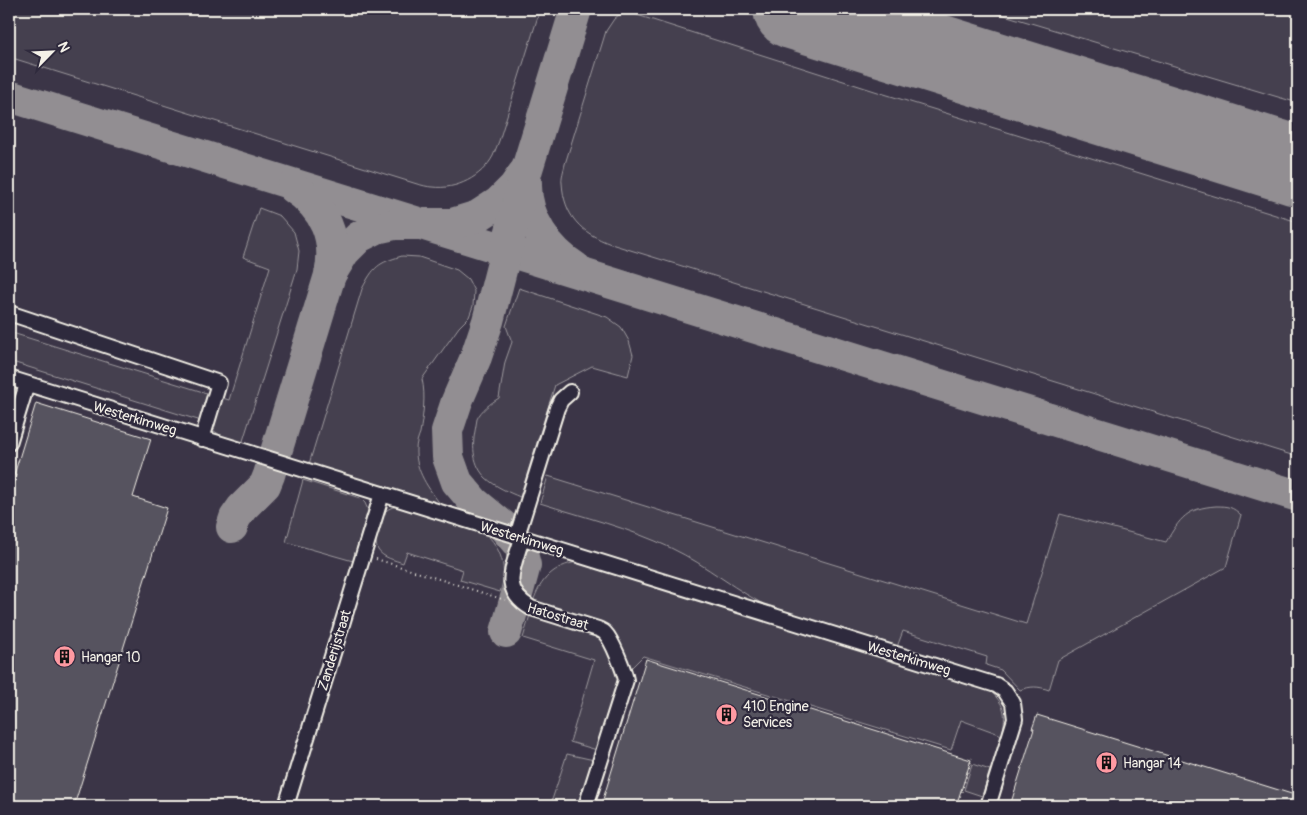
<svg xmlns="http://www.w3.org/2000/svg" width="1307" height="815" viewBox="0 0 1307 815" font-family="Pangolin,sans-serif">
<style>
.built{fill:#3b3647}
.green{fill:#454050;stroke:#9c989c}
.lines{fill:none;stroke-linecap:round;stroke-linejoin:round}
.taxiway{stroke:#928e92;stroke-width:32}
.runway{stroke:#928e92;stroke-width:80}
.building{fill:#56525f;stroke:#f4f1e8}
.minor-casing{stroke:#f4f1e8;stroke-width:18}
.path{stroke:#f4f1e8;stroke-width:2;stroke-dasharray:1 4;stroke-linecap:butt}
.minor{stroke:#2f2a3d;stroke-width:14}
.labels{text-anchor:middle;stroke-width:4.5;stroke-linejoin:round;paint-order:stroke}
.street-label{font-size:14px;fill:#f4f1e8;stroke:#2f2a3d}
.poi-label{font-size:14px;fill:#f4f1e8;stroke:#2f2a3d;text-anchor:start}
</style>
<rect width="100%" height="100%" fill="#2f2a3d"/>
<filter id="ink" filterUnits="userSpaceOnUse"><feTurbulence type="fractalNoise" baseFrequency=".02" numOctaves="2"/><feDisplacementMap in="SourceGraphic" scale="10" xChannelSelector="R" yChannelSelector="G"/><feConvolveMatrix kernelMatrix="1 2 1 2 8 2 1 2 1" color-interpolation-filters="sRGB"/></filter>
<g filter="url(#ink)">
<!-- built -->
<rect class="built" x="9" y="9" width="1289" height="797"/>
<!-- green -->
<g class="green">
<path d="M9,9H539V13L499,141C497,146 495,151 493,156C482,177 456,190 433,187C427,187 422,185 417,184L9,57Z"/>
<polygon points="984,9 1298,9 1298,103"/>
<path d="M620,14H634L881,93L1298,222V457L611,244C581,233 564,216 562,183C561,177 564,170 565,164L606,31L614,19Z"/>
<polygon points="259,208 280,216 294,232 299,251 297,269 242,444 223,437 198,420 9,361 9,332 229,400 270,267 243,257"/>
<path d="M402,256L419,257L457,270L468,279L474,291L473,306L469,317L459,327L422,379C426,396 423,416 420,433C418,438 416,444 416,449C415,471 429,489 441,505L309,464L362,289C374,266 378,263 402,256Z"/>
<path d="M519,288L607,317L621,327L629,341L633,355L628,376L592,366L555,385L520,497C508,492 496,487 486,478C473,465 472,447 475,431C476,427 476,423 477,419C481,410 491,403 499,398L505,362L512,342L506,326Z"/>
<path d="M548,476L1026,624L1060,514L1166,542C1180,518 1187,508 1216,506C1228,506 1233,507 1241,515L1226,567L1058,660L1049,690C1038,686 1031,686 1020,690L1001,670L986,665L987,657L903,631L897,647L773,609C737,592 707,565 671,548C629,528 584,517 540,503Z"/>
<polygon points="303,480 360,498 365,503 368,510 353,561 286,542"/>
<path d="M398,506L484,532C502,548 508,570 500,592L460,580L463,570L407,552L403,563C395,560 383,558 378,550C373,543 379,520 384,513C388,508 393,507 398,506Z"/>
<path d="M578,562L988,689C1005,704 1007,713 1002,735L961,720L951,750L643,656L631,668L612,632L608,626L600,622L533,602C540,580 554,565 578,562Z"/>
<polygon points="530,615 591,632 602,641 618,669 621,676 597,750 570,742 594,660 523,638"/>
<polygon points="567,754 594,760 579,806 550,806"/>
<polygon points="972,764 990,770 982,796 964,790"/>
</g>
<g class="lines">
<!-- taxiway -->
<g class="taxiway">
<polyline points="9,96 1298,496"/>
<path d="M526,183C525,219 548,250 576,268"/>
<polyline points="330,275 344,252 359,237 377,228 395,224 452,224 478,216 498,203 514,187 523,174"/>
<path d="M232,527L235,518L242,508L265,485L269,475L330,275C338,237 325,208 293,187"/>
<polyline points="506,632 519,587 525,565 520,546 502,525 474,502 457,482 448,457 447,431 457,401 476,357 488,321 527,169 576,9"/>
</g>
<!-- runway -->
<polyline class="runway" points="793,9 1298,166"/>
</g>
<!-- building -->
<g class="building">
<polygon points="36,403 151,439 133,497 167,508 74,806 9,806 9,497 16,475 14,475"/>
<polygon points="646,659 971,760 956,806 601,806"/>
<polygon points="1037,715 1298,796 1298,806 1010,806 1034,729 1032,729"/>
</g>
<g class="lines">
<defs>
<g id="minor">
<polyline points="9,313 219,383 202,439"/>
<polyline points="9,378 996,685 1005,691 1013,703 1015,719 988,806"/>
<polyline points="9,443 27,384"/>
<polyline points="517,536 557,408 561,400 570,392"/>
<path d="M522,538C514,567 499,589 531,608L598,629C600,630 603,631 605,633C612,640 624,670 626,680L586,806"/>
<polyline points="286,806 382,494"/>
</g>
</defs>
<!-- minor casing -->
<use href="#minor" class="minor-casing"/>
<!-- path -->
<g class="path">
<polyline points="376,559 505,600"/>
<polyline points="957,806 972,758"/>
</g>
<!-- minor -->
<use href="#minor" class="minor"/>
</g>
</g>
<!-- icons -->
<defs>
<symbol id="building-disc" viewBox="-11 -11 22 22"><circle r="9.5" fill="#ff9aa2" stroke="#2f2a3d"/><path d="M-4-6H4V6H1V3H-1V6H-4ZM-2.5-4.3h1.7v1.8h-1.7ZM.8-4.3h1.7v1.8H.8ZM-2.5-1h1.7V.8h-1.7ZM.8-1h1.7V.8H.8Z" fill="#111"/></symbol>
</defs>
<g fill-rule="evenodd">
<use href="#building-disc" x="52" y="644" width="25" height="25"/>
<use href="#building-disc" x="714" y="702" width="25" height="25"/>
<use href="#building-disc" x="1094" y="750" width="25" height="25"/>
</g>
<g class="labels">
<!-- street labels -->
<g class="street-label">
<text transform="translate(135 418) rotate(17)" y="5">Westerkimweg</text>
<text transform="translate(522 538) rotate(17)" y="5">Westerkimweg</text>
<text transform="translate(558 616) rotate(17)" y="5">Hatostraat</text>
<text transform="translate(334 650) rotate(-73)" y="5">Zanderijstraat</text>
<text transform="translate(909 658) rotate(17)" y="5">Westerkimweg</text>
</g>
<!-- poi labels -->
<g class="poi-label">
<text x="81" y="662">Hangar 10</text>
<text x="743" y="711">410 Engine<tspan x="743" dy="16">Services</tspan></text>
<text x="1123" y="768">Hangar 14</text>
</g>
</g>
<!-- margin -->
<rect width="1307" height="815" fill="none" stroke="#2f2a3d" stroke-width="30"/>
<rect x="15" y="15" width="1277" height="785" fill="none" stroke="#f4f1e8" stroke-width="2" filter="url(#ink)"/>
<!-- north arrow -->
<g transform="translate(52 52) rotate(66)" stroke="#2f2a3d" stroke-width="4" paint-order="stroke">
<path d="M0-4L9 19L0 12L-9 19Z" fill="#f4f1e8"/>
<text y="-8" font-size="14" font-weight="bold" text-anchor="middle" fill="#f4f1e8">N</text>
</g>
</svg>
